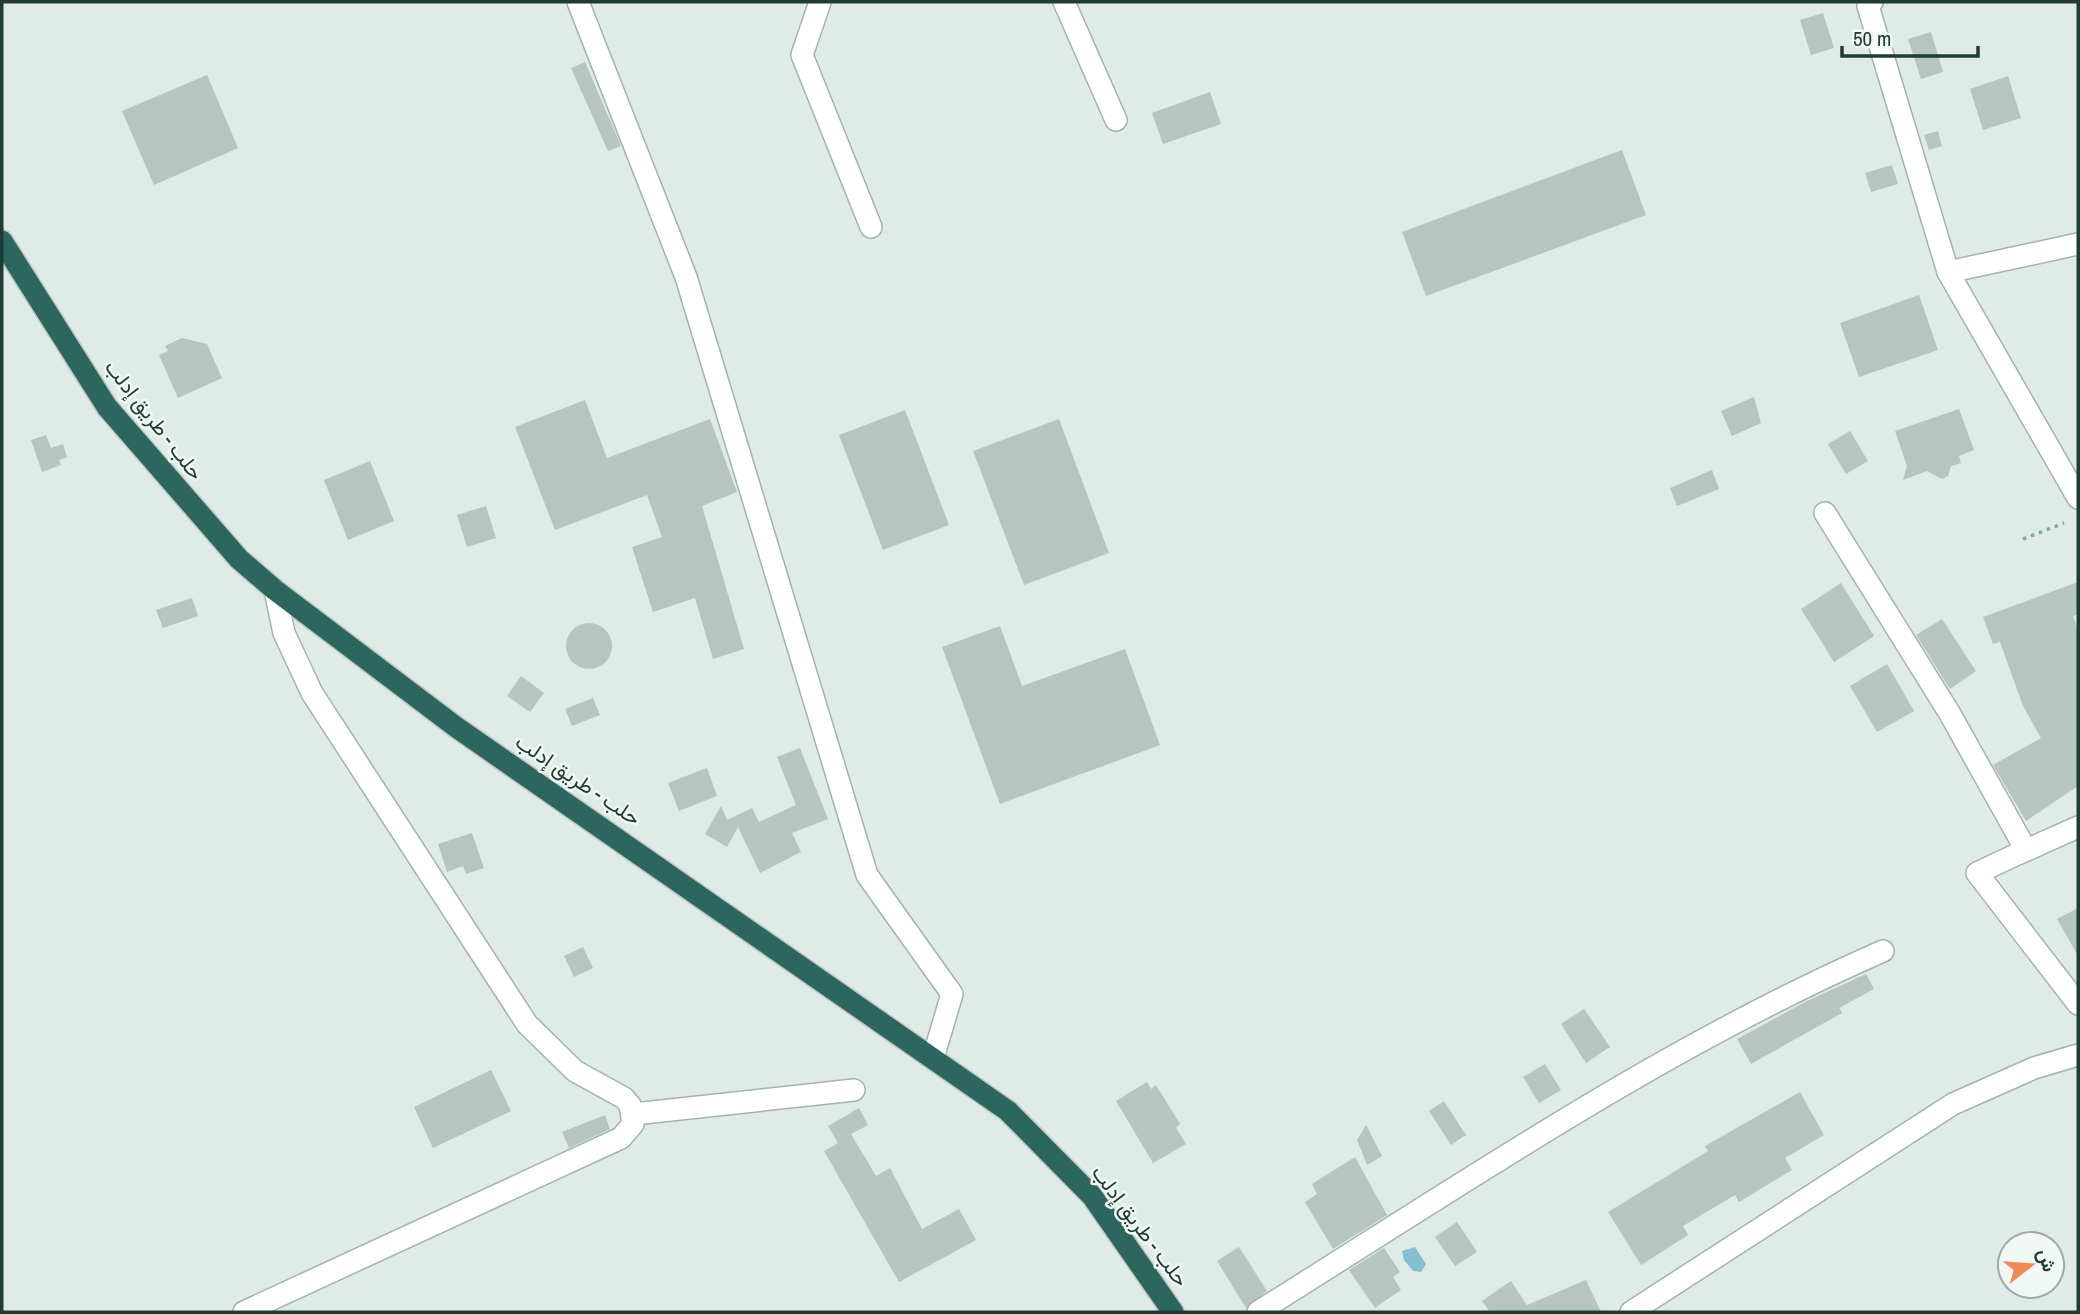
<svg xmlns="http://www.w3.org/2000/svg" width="2080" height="1314" viewBox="0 0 2080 1314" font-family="'Archivo Narrow',Vazirmatn,sans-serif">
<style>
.water{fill:#86bfd0}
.building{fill:#b5c5bf}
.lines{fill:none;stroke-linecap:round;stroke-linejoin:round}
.minor-casing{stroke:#a2b3ad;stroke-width:24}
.highway-casing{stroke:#c1c8c6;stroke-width:24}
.path{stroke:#7faea3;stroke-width:3.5;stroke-dasharray:3.5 5;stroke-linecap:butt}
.minor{stroke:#fff;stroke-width:21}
.highway{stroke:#2c675f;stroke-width:21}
.labels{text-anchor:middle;stroke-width:5;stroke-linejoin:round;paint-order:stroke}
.street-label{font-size:21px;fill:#203b35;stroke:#f0f7f4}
</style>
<rect width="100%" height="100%" fill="#dfebe6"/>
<!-- water -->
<polygon class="water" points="1415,1247 1426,1264 1421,1272 1413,1271 1404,1260 1402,1251"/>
<!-- building -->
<g class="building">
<polygon points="1823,13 1834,48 1811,55 1800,20"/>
<polygon points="1931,32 1943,72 1921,79 1908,39"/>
<polygon points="585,62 621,146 608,151 571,68"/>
<polygon points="207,75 238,148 154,185 122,111"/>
<polygon points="2008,76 2021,118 1983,130 1970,89"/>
<polygon points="1210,92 1221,124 1163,144 1152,113"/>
<polygon points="1938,131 1942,146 1929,150 1924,135"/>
<polygon points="1622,150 1646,215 1426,296 1402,232"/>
<polygon points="1892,165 1898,184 1871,192 1865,173"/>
<polygon points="1919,295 1938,350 1859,377 1840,323"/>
<polygon points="182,338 207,344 222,378 178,398 159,355 168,351 165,346"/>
<polygon points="1754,397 1761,423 1732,436 1721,411"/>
<polygon points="585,400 607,458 710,419 737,492 702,506 744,649 713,659 695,598 653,612 632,547 662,537 647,495 555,530 515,427"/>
<polygon points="1959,409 1974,450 1959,456 1961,463 1951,466 1948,476 1942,479 1927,471 1903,480 1907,466 1895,431"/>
<polygon points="905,410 949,525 883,550 839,435"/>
<polygon points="1059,419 1109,553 1024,585 973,451"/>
<polygon points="1850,431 1868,461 1846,474 1828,444"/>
<polygon points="46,435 51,448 63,444 67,457 59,460 61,465 42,472 31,440"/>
<polygon points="370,461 394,521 348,540 324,480"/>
<polygon points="1712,470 1719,489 1677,506 1670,488"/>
<polygon points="486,506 496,538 467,547 457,515"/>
<polygon points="2078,582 2078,614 2073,616 2078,631 2078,786 2026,821 1993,765 2041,738 2023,706 2000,642 1993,644 1983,617"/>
<polygon points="1841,583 1874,636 1834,662 1801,609"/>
<polygon points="192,598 198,616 163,628 156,610"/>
<polygon points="1942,619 1976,671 1950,689 1916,635"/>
<circle cx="589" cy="646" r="23"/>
<polygon points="1000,626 1022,686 1125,649 1160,745 1000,804 942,647"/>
<polygon points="1887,664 1914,711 1877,732 1850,686"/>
<polygon points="521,676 544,693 530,712 507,696"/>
<polygon points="593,698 600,715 572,726 565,709"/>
<polygon points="800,748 828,819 792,833 801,852 760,873 738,827 727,847 705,834 721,806 727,820 752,808 759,822 796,805 777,757"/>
<polygon points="707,768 717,796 679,811 668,783"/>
<polygon points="472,833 484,868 466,874 463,866 447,872 438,844"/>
<polygon points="2078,908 2078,956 2057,919"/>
<polygon points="583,947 593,968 574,977 564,956"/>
<polygon points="1866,974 1874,989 1839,1008 1842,1013 1751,1064 1737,1039 1807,1001"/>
<polygon points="1584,1009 1610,1047 1586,1063 1561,1024"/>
<polygon points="1545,1064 1561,1090 1539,1103 1523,1077"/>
<polygon points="491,1070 511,1111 433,1148 414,1107"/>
<polygon points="1147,1082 1151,1089 1156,1085 1180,1124 1176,1128 1186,1144 1153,1163 1116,1101"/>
<polygon points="1800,1092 1824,1135 1785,1158 1792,1170 1739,1202 1735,1195 1683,1226 1688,1235 1641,1265 1608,1212 1708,1151 1705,1146"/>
<polygon points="1444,1101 1466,1135 1451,1145 1429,1111"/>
<polygon points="859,1108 868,1125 851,1134 876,1176 890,1168 922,1229 959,1209 976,1240 899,1282 824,1151 838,1143 828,1126"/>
<polygon points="605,1115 610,1129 569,1148 562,1132"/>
<polygon points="1366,1125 1382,1156 1367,1165 1357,1140"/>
<polygon points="1355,1157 1387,1215 1333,1249 1305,1202 1317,1194 1312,1184"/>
<polygon points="1457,1222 1477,1252 1455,1266 1435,1237"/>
<polygon points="1239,1247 1267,1291 1246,1308 1217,1261"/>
<polygon points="1384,1248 1400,1272 1393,1277 1401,1290 1375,1308 1349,1270"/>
<polygon points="1586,1280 1601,1312 1490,1312 1482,1301 1511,1281 1527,1305"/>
</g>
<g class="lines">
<defs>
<g id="minor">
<polyline points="578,2 686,277 867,875 952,994 933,1058"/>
<polyline points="820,2 802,55 871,227"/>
<polyline points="1064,2 1116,120"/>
<polyline points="1872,2 1868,6 1948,272 2078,498"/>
<polyline points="1948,272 2078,244"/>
<polyline points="1825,513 1950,714 2026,850 1977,873 2078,1004"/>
<polyline points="2020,853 2078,827"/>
<polyline points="634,1114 854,1090"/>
<polyline points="244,1312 621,1138 633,1124 630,1105 624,1098 575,1071 527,1024 312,693 284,633 275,590"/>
<path d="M1258,1312C1461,1185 1663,1047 1883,951"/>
<polyline points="1631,1312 1953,1104 2034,1068 2078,1055"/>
</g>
<polyline id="highway" points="2,241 107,407 239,559 275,590 456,727 1008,1111 1092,1196 1173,1312"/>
</defs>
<!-- minor casing -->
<use href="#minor" class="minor-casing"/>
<!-- highway casing -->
<use href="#highway" class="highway-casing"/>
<!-- path -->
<polyline class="path" points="2023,539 2064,523"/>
<!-- minor -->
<use href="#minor" class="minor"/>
<!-- highway -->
<use href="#highway" class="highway"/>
</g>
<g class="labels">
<!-- street labels -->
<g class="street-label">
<text transform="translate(154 420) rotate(52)" y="7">حلب - طريق إدلب</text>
<text transform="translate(578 780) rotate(34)" y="7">حلب - طريق إدلب</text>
<text transform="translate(1140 1226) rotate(53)" y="7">حلب - طريق إدلب</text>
</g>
</g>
<!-- border -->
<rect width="2080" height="1314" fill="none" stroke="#203b35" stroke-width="7"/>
<!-- north arrow -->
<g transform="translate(2031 1265) rotate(73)"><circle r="33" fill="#f0f7f4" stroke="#9daca8" stroke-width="2"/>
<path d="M0-5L12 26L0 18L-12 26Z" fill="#f28855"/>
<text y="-10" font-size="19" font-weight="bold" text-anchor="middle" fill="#203b35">ش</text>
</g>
<!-- scale -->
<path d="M1842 46v10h136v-10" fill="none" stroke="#203b35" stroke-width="3.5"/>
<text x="1853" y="46" font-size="21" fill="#203b35" stroke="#f0f7f4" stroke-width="5" paint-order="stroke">50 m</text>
</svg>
